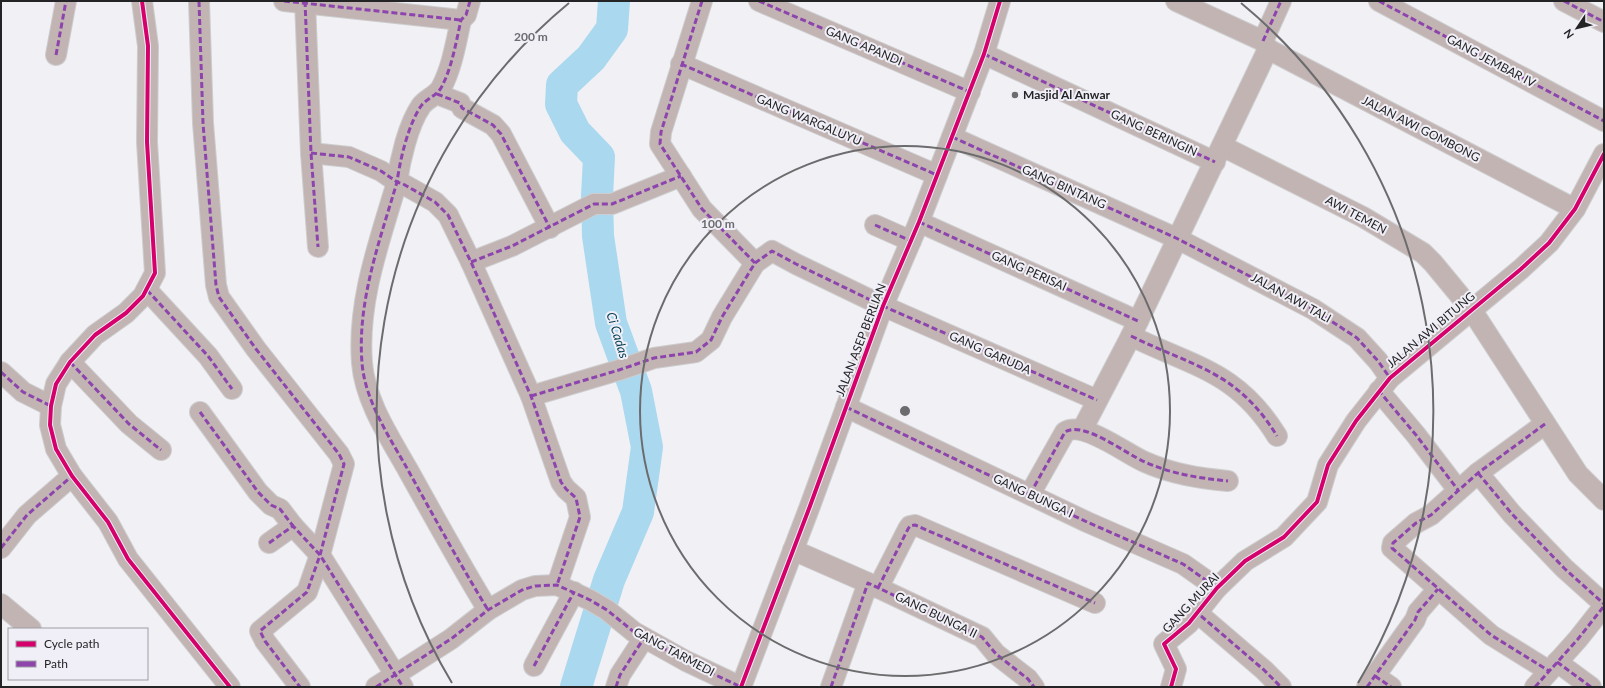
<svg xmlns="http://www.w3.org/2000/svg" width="1605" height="688" viewBox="0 0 1605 688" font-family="Lato,sans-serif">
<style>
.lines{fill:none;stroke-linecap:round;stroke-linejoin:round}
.river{stroke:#aad8ef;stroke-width:32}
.street-casing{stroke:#cdcdcf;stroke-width:22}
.street{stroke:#c1b4b3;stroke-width:20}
.quiet{stroke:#8e44ad;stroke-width:3;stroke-dasharray:6 3;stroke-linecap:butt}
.cycleway-casing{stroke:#f0eff7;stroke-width:6}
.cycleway{stroke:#d6006c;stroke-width:4}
.ring{fill:none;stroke:#6c6c6e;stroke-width:2}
.poi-dot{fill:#6c6c6e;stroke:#f0eff7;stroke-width:1.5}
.labels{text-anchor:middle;stroke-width:4;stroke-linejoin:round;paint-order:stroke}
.street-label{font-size:12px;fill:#242426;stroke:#f0eff7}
.poi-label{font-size:12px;font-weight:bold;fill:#242426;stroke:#f0eff7;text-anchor:start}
.water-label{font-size:13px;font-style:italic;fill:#064056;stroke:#f0eff7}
.centre{fill:#6c6c6e;stroke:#f0eff7;stroke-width:2}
.ring-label{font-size:12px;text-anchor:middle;font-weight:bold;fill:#6c6c6e;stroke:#f0eff7;stroke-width:4;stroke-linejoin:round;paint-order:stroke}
</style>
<rect width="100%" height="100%" fill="#f1f1f5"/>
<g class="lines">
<!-- river -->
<polyline class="river" points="576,687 609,580 638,512 647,447 636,391 611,323 598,236 597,196 599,157 575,132 561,104 562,85 591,58 612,29 614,1"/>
<defs>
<g id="street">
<polyline points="142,1 148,46 147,142 155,273 143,296 126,313 95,335 70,362 56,384 51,406 50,425 56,449 72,476 108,522 128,559 230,687"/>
<polyline points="199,1 203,123 216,285 219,297 256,349 339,454 344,464 320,555 307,592 260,631 265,641 300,687"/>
<polyline points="284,1 461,20"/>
<polyline points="305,1 311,153 318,247"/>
<path d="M470,1L466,15L461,20C456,42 452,68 441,88C436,96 426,99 421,106C408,125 400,160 397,182C380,240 357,301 362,363C365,401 390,438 408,470C434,517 460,564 488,610"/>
<polyline points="702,1 661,132 660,144 702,209 755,263"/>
<polyline points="759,1 970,92"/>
<polyline points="1176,1 1263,41 1268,49"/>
<polyline points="1379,1 1604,121"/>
<polyline points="1564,1 1604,22"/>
<polyline points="1263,41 1281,1"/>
<polyline points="1268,49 1575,209"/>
<polyline points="984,54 1215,162"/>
<polyline points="56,55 66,1"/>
<polyline points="681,64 937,175"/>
<polyline points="437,94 460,103 462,108 493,125 501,134 550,228"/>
<polyline points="952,137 1176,238 1313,309 1357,338 1378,361 1390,378"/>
<polyline points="1222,146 1363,217 1423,253 1433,263 1471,309 1578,474 1604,500"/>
<polyline points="311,153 349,157 381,171 397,182 403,184 435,202 448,215 471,262 531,396 561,482 566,489 576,498 580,517 557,585"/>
<polyline points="919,222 1138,321"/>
<polyline points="875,225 911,241"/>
<polyline points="471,262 512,246 594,204 612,204 681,176"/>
<polyline points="147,290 208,356 232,389"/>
<path d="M1131,336C1194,367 1237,371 1277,436"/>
<polyline points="70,362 129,424 161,450"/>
<polyline points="1,372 23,392 51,406"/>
<polyline points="1379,391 1416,435 1458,490"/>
<polyline points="531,396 619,370 654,358 696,352 711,340 722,317 755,263 772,251 796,264 883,306 1097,400"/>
<polyline points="846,407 1087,522 1183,564 1217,588"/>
<polyline points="200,412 258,492 271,505 280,509 293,526"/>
<polyline points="1545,424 1478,473 1431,515 1416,523 1393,543 1392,548 1491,635 1549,671"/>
<polyline points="1082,430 1131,336 1268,49"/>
<polyline points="1478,473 1512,514 1564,568 1604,604"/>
<path d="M1030,494L1065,432C1083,420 1126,454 1145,462C1172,474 1198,478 1228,481"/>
<polyline points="269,543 293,526 320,555 403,687"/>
<polyline points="1,548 27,515 72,476"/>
<polyline points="793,550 866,582 982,637 996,654 1028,679 1034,687"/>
<polyline points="878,588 908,529 910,526 915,525 1095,603"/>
<polyline points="1,604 31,629"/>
<polyline points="1201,616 1264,670 1281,687"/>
<polyline points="1557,662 1591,687"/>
<polyline points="534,666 574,592"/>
<polyline points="1375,676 1391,687"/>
<polyline points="376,687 451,639 488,610 522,590 535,586 557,585 590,600 607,610 634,632 686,661 741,687"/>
<polyline points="616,687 620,675 644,638"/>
<polyline points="741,687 810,506 883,306 919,222 984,54 1000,1"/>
<polyline points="831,687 868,583"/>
<polyline points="1171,687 1176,669 1164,644 1189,623 1217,588 1245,561 1284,537 1317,502 1328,465 1356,421 1390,378 1521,269 1549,243 1575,209 1604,154"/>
<polyline points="1367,687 1415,620 1418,612 1438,589"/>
<polyline points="1535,687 1578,639 1604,606"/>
</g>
</defs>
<!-- street casing -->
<use href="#street" class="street-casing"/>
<!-- street -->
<use href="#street" class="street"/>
<!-- quiet -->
<g class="quiet">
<polyline points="199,1 203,123 216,285 219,297 256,349 339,454 344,464 320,555 307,592 260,631 265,641 300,687"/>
<polyline points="284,1 461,20"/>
<polyline points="305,1 311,153 318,247"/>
<path d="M470,1L466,15L461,20C456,42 452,68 441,88C436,96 426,99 421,106C408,125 400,160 397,182C380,240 357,301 362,363C365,401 390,438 408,470C434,517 460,564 488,610"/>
<polyline points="702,1 661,132 660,144 702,209 755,263"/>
<polyline points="759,1 970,92"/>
<polyline points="1379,1 1604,121"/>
<polyline points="1564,1 1604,22"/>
<polyline points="1263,41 1281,1"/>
<polyline points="984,54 1215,162"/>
<polyline points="56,55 66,1"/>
<polyline points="681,64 937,175"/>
<polyline points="437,94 460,103 462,108 493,125 501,134 550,228"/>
<polyline points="952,137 1176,238 1313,309 1357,338 1378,361 1390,378"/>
<polyline points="311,153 349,157 381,171 397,182 403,184 435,202 448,215 471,262 531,396 561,482 566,489 576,498 580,517 557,585"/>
<polyline points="919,222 1138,321"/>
<polyline points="875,225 911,241"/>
<polyline points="471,262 512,246 594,204 612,204 681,176"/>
<polyline points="147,290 208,356 232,389"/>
<path d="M1131,336C1194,367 1237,371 1277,436"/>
<polyline points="70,362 129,424 161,450"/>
<polyline points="1,372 23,392 51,406"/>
<polyline points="1378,392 1379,391 1416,435 1458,490"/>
<polyline points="531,396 619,370 654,358 696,352 711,340 722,317 755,263 772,251 796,264 883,306 1097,400"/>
<polyline points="846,407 1087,522 1183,564 1217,588"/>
<polyline points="200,412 258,492 271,505 280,509 293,526"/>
<polyline points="1545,424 1478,473 1431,515 1416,523 1393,543 1392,548 1491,635 1549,671"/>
<polyline points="1478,473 1512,514 1564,568 1604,604"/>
<path d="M1030,494L1065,432C1083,420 1126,454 1145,462C1172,474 1198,478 1228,481"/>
<polyline points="269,543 293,526 320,555 403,687"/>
<polyline points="1,548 27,515 72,476"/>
<polyline points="878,588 908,529 910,526 915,525 1095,603"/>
<polyline points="1201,616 1264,670 1281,687"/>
<polyline points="1557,662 1591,687"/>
<polyline points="534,666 574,592"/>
<polyline points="1375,676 1391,687"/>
<polyline points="376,687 451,639 488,610 522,590 535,586 557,585 590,600 607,610 634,632 686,661 741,687"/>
<polyline points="616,687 620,675 644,638"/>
<polyline points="831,687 868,583 982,637 996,654 1028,679 1034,687"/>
<polyline points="1367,687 1415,620 1418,612 1438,589"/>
<polyline points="1535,687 1578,639 1604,606"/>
</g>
<defs>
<g id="cycleway">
<polyline points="142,1 148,46 147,142 155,273 143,296 126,313 95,335 70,362 56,384 51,406 50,425 56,449 72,476 108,522 128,559 230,687"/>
<polyline points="741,687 810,506 883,306 919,222 984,54 1000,1"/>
<polyline points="1171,687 1176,669 1164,644 1189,623 1217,588 1245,561 1284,537 1317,502 1328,465 1356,421 1390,378 1521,269 1549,243 1575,209 1604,154"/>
</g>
</defs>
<!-- cycleway casing -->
<use href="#cycleway" class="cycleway-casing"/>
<!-- cycleway -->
<use href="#cycleway" class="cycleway"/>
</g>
<!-- distance rings -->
<g class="ring">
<circle cx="905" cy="411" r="265"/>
<path d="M452 683A529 529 0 0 1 569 3M1241 3A529 529 0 0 1 1358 683"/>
</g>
<!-- markers -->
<circle class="poi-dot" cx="1015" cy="95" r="4"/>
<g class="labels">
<!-- street labels -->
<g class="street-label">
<text transform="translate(864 46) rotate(23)" y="4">GANG APANDI</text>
<text transform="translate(1491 61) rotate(28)" y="4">GANG JEMBAR IV</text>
<text transform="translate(809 120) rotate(23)" y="4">GANG WARGALUYU</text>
<text transform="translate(1421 129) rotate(27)" y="4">JALAN AWI GOMBONG</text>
<text transform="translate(1154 133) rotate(25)" y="4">GANG BERINGIN</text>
<text transform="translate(1064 187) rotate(24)" y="4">GANG BINTANG</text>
<text transform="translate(1356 215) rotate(28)" y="4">AWI TEMEN</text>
<text transform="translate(1029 271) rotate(24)" y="4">GANG PERISAI</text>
<text transform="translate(1291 298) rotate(29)" y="4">JALAN AWI TALI</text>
<text transform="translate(1431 330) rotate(-40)" y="4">JALAN AWI BITUNG</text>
<text transform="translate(861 340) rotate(-69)" y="4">JALAN ASEP BERLIAN</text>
<text transform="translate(990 353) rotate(24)" y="4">GANG GARUDA</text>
<text transform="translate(1033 496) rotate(25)" y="4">GANG BUNGA I</text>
<text transform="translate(1191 603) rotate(-47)" y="4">GANG MURAI</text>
<text transform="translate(936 615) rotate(26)" y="4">GANG BUNGA II</text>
<text transform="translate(674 652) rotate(28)" y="4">GANG TARMEDI</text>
</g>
<!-- poi labels -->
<g class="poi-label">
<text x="1023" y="99">Masjid Al Anwar</text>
</g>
<!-- water labels -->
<g class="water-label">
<text transform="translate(618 335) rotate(73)" y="5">Ci Cadas</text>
</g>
</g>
<circle cx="905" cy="411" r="6" class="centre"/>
<g class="ring-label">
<text x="531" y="41">200 m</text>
<text x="718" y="228">100 m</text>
</g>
<!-- border -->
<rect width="1605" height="688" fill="none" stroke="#242426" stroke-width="4"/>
<!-- legend -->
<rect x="8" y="628" width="140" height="52" fill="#f0eff7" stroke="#9e9ea3"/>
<rect x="16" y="641" width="20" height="6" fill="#d6006c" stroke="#9e9ea3"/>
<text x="44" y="648" font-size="12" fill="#242426">Cycle path</text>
<rect x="16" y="661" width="20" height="6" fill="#8e44ad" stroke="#9e9ea3"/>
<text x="44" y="668" font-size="12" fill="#242426">Path</text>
<!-- north arrow -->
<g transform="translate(1577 28) rotate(235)" stroke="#f0eff7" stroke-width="3" paint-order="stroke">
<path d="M0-3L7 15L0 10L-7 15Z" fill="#242426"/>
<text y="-6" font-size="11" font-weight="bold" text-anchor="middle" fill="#242426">N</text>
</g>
</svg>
